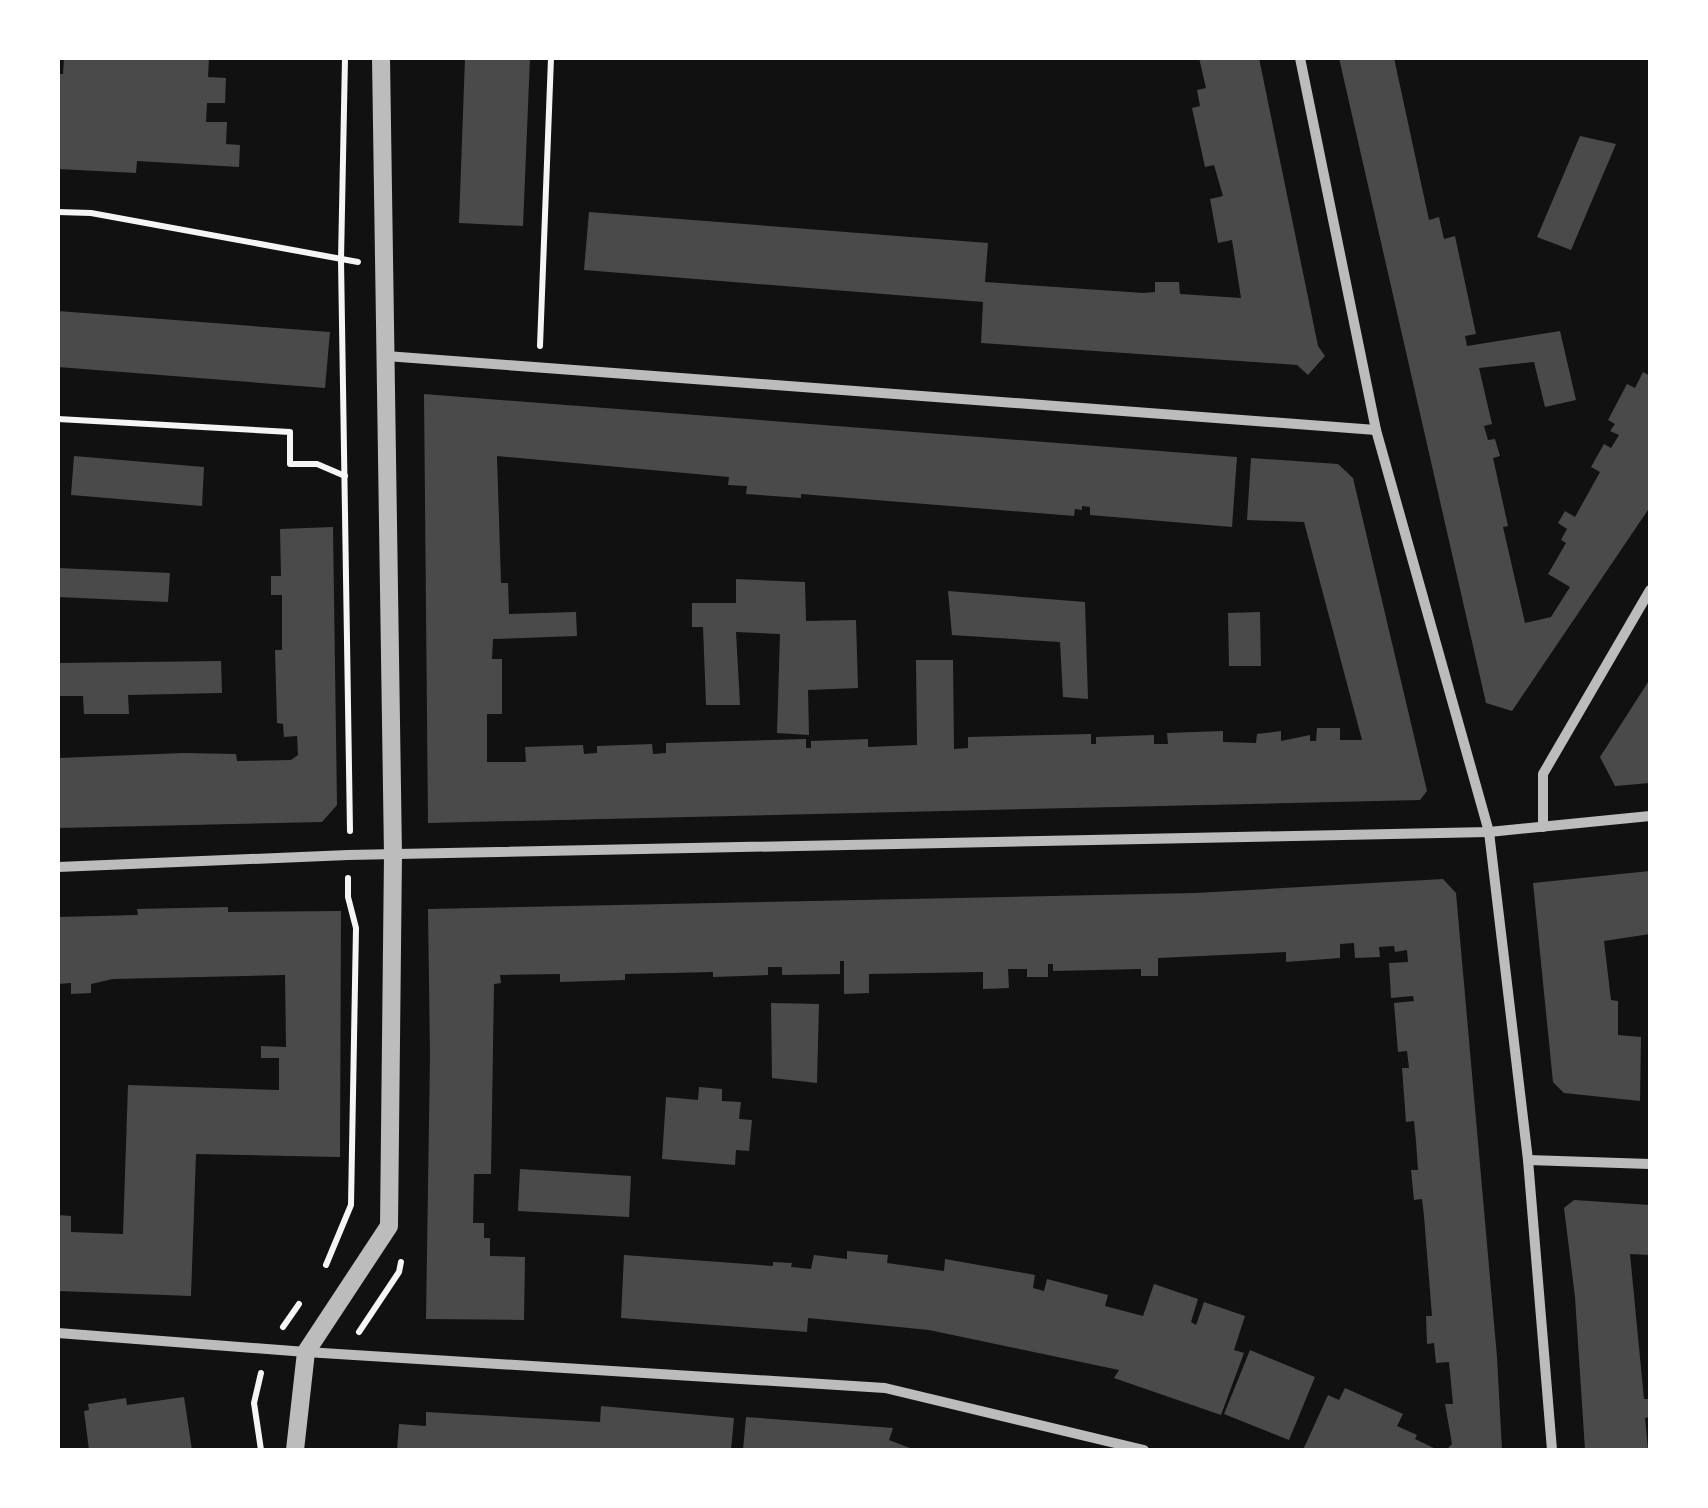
<svg xmlns="http://www.w3.org/2000/svg" width="1708" height="1508" viewBox="0 0 1708 1508" font-family="'Titillium Web',sans-serif">
<style>
.building{fill:#4a4a4a}
.lines{fill:none;stroke-linecap:round;stroke-linejoin:round}
.path{stroke:#f5f5f5;stroke-width:6}
.minor{stroke:#bcbcbc;stroke-width:10}
.tertiary{stroke:#bcbcbc;stroke-width:18}
</style>
<rect width="100%" height="100%" fill="#111"/>
<!-- building -->
<g class="building">
<polygon points="64,58 209,58 208,77 226,78 225,103 207,103 206,122 227,122 226,144 240,145 239,167 137,161 136,173 58,169 58,74 63,74"/>
<polygon points="465,58 530,58 523,226 459,223"/>
<polygon points="1199,58 1259,58 1318,346 1325,356 1308,375 1297,365 981,343 983,302 584,270 589,212 988,243 985,282 1143,293 1155,292 1155,282 1179,282 1180,294 1241,298 1232,240 1218,243 1210,199 1223,196 1214,165 1205,167 1192,108 1200,106 1197,90 1206,88"/>
<polygon points="1339,58 1394,58 1429,220 1439,217 1444,239 1455,236 1476,334 1465,336 1467,346 1560,331 1576,400 1545,407 1534,362 1479,368 1492,424 1484,426 1488,440 1495,439 1500,456 1493,458 1508,526 1503,527 1525,623 1551,617 1570,587 1548,574 1566,543 1561,540 1567,529 1558,523 1565,511 1575,517 1600,472 1591,467 1604,444 1611,448 1619,435 1610,431 1615,424 1608,420 1627,384 1635,388 1643,372 1650,376 1650,507 1512,711 1486,703"/>
<polygon points="1580,136 1616,144 1571,250 1537,237"/>
<polygon points="58,311 330,332 325,388 58,367"/>
<polygon points="424,394 1237,457 1232,527 1090,515 1090,507 1082,506 1082,510 1075,509 1074,516 801,494 801,498 746,494 747,486 728,485 729,477 497,456 501,583 508,583 509,614 576,612 577,636 493,639 492,659 502,659 502,714 487,714 487,762 526,762 525,747 583,745 584,754 597,753 597,746 652,744 653,754 666,753 666,743 806,739 806,748 811,748 811,741 868,739 868,747 917,745 916,660 953,660 954,749 968,748 968,737 1091,734 1091,744 1096,744 1096,737 1154,735 1154,744 1168,744 1167,733 1223,731 1223,742 1256,743 1257,734 1281,731 1281,741 1310,735 1310,741 1316,741 1317,728 1340,728 1340,740 1362,740 1304,522 1247,520 1251,458 1338,464 1353,478 1427,791 1420,800 428,823"/>
<polygon points="74,456 204,467 202,506 71,495"/>
<polygon points="333,527 337,805 322,822 58,828 58,758 184,753 236,754 237,761 291,760 298,755 297,736 284,737 283,724 277,723 275,650 282,650 282,595 271,595 271,576 281,576 280,529"/>
<polygon points="58,568 170,573 168,602 58,597"/>
<polygon points="736,579 805,582 806,621 856,620 858,688 808,690 809,735 777,733 780,634 736,632 740,705 706,705 703,627 692,627 692,603 736,603"/>
<polygon points="948,591 1085,602 1088,699 1063,697 1060,642 952,635"/>
<polygon points="1260,612 1261,666 1229,666 1228,613"/>
<polygon points="221,661 222,693 128,695 129,714 84,714 83,696 58,696 58,663"/>
<polygon points="1650,679 1650,783 1615,786 1600,757"/>
<polygon points="1650,871 1650,934 1604,941 1611,1000 1618,1001 1618,1035 1641,1037 1640,1101 1564,1093 1553,1082 1533,883"/>
<polygon points="1443,879 1456,893 1497,1357 1502,1450 1446,1450 1452,1444 1445,1404 1453,1404 1449,1362 1436,1363 1434,1343 1427,1344 1426,1316 1432,1316 1424,1216 1422,1199 1414,1200 1411,1170 1418,1170 1416,1141 1414,1121 1406,1122 1402,1068 1409,1068 1407,1051 1398,1052 1394,1003 1414,1001 1413,996 1391,998 1389,963 1408,962 1407,950 1395,952 1394,946 1379,947 1380,957 1355,958 1354,943 1340,944 1340,958 1286,962 1286,952 1158,958 1158,976 1141,976 1141,969 1053,971 1053,964 1048,964 1048,977 1027,977 1027,969 1008,969 1009,988 983,989 983,972 869,974 869,993 844,994 844,961 840,961 840,974 782,975 782,967 768,967 768,975 713,977 713,972 625,974 625,980 560,982 560,974 500,975 501,983 494,984 491,1174 474,1174 473,1223 484,1223 484,1238 490,1238 490,1256 525,1257 524,1320 426,1319 430,1056 428,909 1195,893"/>
<polygon points="228,907 228,912 341,911 340,1157 196,1154 191,1296 58,1291 58,1215 71,1216 71,1232 123,1234 128,1085 279,1090 279,1058 261,1058 261,1046 286,1047 285,975 113,979 91,984 91,993 71,994 71,983 58,984 58,917 138,915 137,909"/>
<polygon points="771,1003 819,1004 817,1083 772,1078"/>
<polygon points="699,1087 722,1089 722,1101 741,1102 739,1119 752,1120 749,1151 736,1150 735,1165 662,1159 666,1097 698,1100"/>
<polygon points="520,1169 631,1176 629,1217 518,1211"/>
<polygon points="1574,1200 1650,1205 1650,1255 1630,1254 1644,1399 1650,1399 1650,1417 1645,1418 1648,1450 1585,1450 1575,1297 1564,1208"/>
<polygon points="847,1251 888,1255 887,1263 944,1271 945,1259 1035,1275 1033,1288 1044,1291 1047,1279 1108,1295 1105,1306 1143,1316 1154,1284 1198,1299 1191,1322 1196,1325 1204,1302 1245,1316 1234,1350 1244,1353 1221,1415 1114,1378 1119,1370 929,1330 808,1318 807,1332 621,1318 624,1255 773,1266 773,1262 792,1263 791,1267 811,1269 814,1255 847,1259"/>
<polygon points="1250,1350 1315,1377 1289,1440 1224,1414"/>
<polygon points="1345,1388 1403,1414 1397,1426 1417,1435 1415,1439 1438,1450 1303,1450 1328,1395 1339,1400"/>
<polygon points="184,1397 192,1450 89,1450 84,1411 89,1410 88,1404 126,1398 127,1405"/>
<polygon points="601,1406 734,1418 731,1450 397,1450 399,1424 426,1426 426,1412 600,1422"/>
<polygon points="746,1417 893,1428 889,1440 915,1450 743,1450"/>
</g>
<g class="lines">
<!-- path -->
<g class="path">
<polyline points="345,58 341,260 350,831"/>
<polyline points="58,212 91,213 358,262"/>
<polyline points="540,346 551,58"/>
<polyline points="58,419 290,432 290,464 317,464 345,476"/>
<polyline points="326,1265 351,1205 356,928 348,897 348,878"/>
<polyline points="283,1327 299,1304"/>
<polyline points="359,1332 399,1272 401,1262"/>
<polyline points="261,1373 254,1403 261,1450"/>
</g>
<!-- minor -->
<g class="minor">
<polyline points="1300,58 1376,430 1489,832 1528,1160 1552,1450"/>
<polyline points="386,356 1376,430"/>
<polyline points="1543,827 1543,774 1650,590"/>
<polyline points="58,867 348,855 1489,832 1650,816"/>
<polyline points="1528,1160 1650,1164"/>
<polyline points="58,1333 306,1352 885,1388 1144,1450"/>
</g>
<!-- tertiary -->
<polyline class="tertiary" points="295,1450 306,1352 389,1226 393,855 381,58"/>
</g>
<!-- border -->
<rect width="1708" height="1508" fill="none" stroke="#ffffff" stroke-width="120"/>
</svg>
